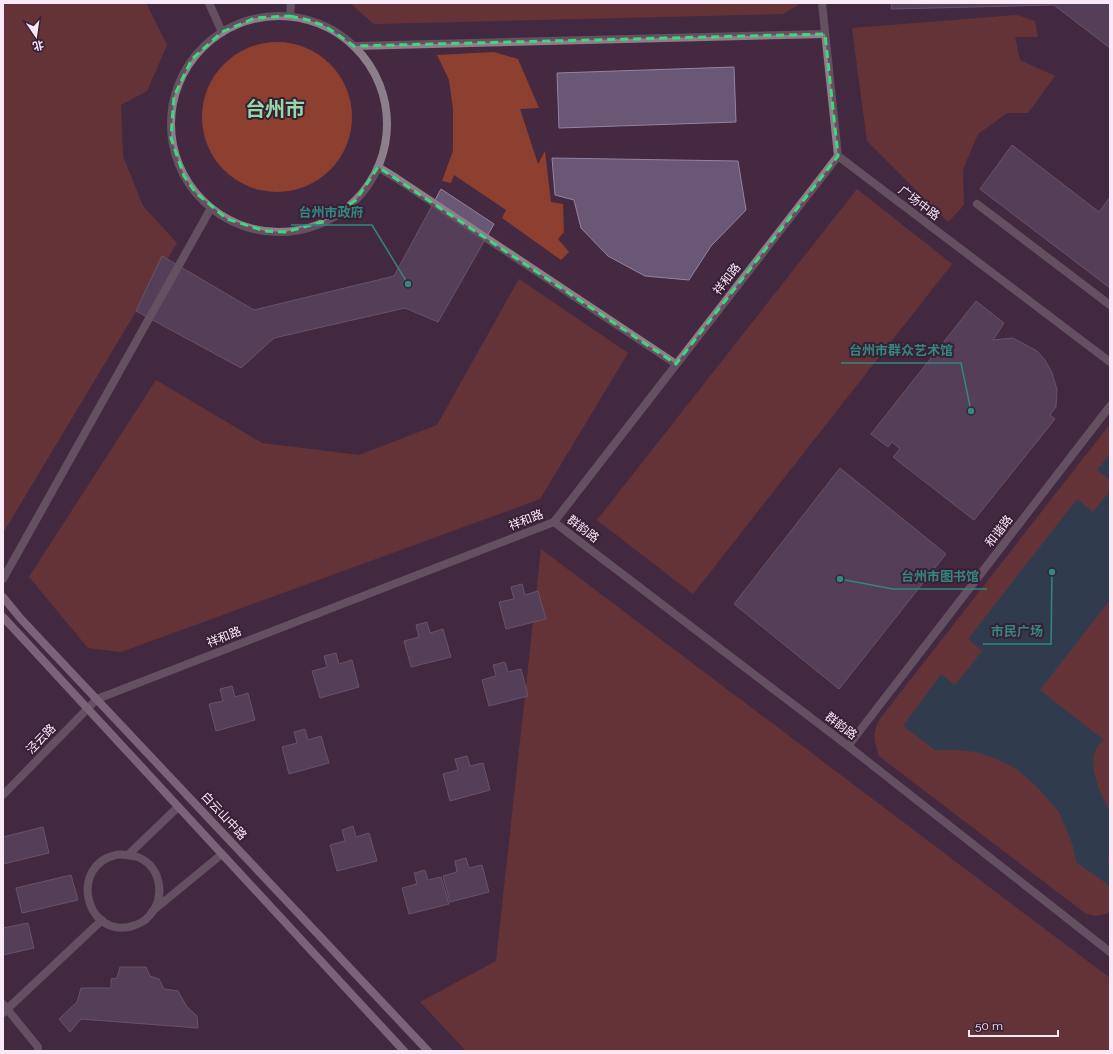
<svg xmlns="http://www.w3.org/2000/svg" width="1113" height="1054" viewBox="0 0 1113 1054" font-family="Raleway,'Noto Sans SC',sans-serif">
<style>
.green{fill:#8d3f30}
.water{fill:#19525d}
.building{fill:#695775;stroke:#9682a3}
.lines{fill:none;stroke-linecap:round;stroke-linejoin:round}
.minor{stroke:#8d7f8a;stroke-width:8}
.tertiary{stroke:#8d7f8a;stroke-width:8}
.secondary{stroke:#c0a9bb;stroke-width:8}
.marked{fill:none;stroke:#3fd77d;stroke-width:3;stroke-dasharray:8 5;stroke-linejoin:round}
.labels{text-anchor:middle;stroke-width:4;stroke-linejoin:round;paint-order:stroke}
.street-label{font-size:12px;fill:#f9e8f6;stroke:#392035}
.town-label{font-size:20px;font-weight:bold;fill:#94daa8;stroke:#392035}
.leader{fill:none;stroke:#328782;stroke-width:1.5}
.callout-dot{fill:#328782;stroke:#392035;stroke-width:1.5}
.callout-label{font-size:13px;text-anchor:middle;font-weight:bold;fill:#328782;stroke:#392035;stroke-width:4;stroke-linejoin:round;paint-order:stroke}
</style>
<rect width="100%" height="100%" fill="#442940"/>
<!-- green -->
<g class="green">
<polygon points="3,3 146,3 167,45 147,91 121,105 123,156 143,206 177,243 3,533"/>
<polygon points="350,3 798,3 798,5 783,14 374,24"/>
<polygon points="1017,15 1035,21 1038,37 1015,37 1020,60 1055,76 1028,113 1007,113 978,134 963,169 964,205 948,222 867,141 852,28"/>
<circle cx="277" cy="117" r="75"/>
<polygon points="494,52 518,59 539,108 520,109 538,164 545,151 551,202 563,204 564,232 558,239 569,252 561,260 502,218 506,210 454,175 451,183 442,181 453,151 453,109 449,80 437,55"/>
<polygon points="857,189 952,264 693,594 597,520"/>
<polygon points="519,279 628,353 540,499 121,652 88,648 29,577 156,380 262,443 359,455 437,425"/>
<path d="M1110,424V913L1095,916L1085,913L879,756C874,741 872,735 879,720Z"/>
<polygon points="541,549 1110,978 1110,1051 466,1051 420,1002 496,961"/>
</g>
<!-- water -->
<g class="water">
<polygon points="1110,454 1110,480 1097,470"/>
<path d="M1110,491V600L1040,690L1104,740C1086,753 1095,778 1101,794C1104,800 1109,807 1110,814C1112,826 1111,850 1107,862L1110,866V886L1076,862L1073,846L1059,812L1038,788L1015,768L996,759L976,752L957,750H935L903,726L941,674L955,685L982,651L968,639L1077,499L1093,512Z"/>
</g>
<!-- building -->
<g class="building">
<polygon points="892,3 1110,3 1110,48 1054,5 891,9"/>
<polygon points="734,67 736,122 559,128 557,73"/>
<polygon points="1012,145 1099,212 1110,197 1110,288 980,189"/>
<polygon points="552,158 738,161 746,210 711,246 689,280 645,276 608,256 581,228 574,200 555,195"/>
<polygon points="441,189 494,224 438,322 405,308 274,338 241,368 136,311 162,256 254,310 394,276"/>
<polygon points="976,301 1004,323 993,340 1013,338 1037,351 1045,360 1052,373 1057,389 1056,407 1050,415 1055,419 974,520 893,457 900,449 892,442 888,447 871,434"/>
<polygon points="840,468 946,554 839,689 734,604"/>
<polygon points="522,584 525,595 538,591 546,619 506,629 499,602 514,599 511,587"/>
<polygon points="427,622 430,633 443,629 451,657 411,667 404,641 419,637 416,625"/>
<polygon points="336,653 339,664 352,660 359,687 320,698 312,671 327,667 324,656"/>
<polygon points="505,662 508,672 521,669 528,696 489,706 482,680 496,676 493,665"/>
<polygon points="232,686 235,697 248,693 255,720 216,731 209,704 223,701 220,689"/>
<polygon points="305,729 308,740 321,736 329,763 289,774 282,747 297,743 294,732"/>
<polygon points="467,756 470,766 483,763 490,790 450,801 443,774 458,770 455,759"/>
<polygon points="353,826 356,837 369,833 377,861 337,871 330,845 345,841 342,830"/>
<polygon points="43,827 49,853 3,864 3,837"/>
<polygon points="466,858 469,868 482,865 489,892 450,902 443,876 457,872 455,861"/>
<polygon points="425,870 428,880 441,877 449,904 409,914 402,888 417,884 414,873"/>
<polygon points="71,875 78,900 22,913 16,888"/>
<polygon points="28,923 34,948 3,955 3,928"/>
<polygon points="120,967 146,967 150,976 159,979 164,989 178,991 187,1007 197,1016 198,1028 81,1019 70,1032 59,1019 77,1002 81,988 111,988 111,979 117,978"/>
</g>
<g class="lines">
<!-- minor -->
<g class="minor">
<polyline points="209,3 222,32"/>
<circle cx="279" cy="124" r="108"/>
<polyline points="290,16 291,3"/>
<polyline points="354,46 825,34"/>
<polyline points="378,167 396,178 676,364"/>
<polyline points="977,204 1110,305"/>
<polyline points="3,579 211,208"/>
<path d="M128,855C132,856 136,856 140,858C162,869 165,898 150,915C145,922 137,925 129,927C84,935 70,865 116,855C120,854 124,855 128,855L178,807"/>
<polyline points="155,909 222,854"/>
<polyline points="3,1004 38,1047 38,1051"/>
<polyline points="3,1013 102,920"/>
</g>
<!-- tertiary -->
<g class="tertiary">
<polyline points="822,3 838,156 1110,362"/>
<polyline points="554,522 848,746 1110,952"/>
<polyline points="848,746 1110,406"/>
<polyline points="3,795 97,699 554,522 838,156"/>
</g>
<!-- secondary -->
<g class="secondary">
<polyline points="3,597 21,619 428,1051"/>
<polyline points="3,617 404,1051"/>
</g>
</g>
<!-- marked area -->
<path d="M0 0H1113V1054H0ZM290,16L308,20L325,26L354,46L825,34L838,156L676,364L378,167L356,200L323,222L285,232L265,231L227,219L196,193L184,176L171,138L174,96L192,59L222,32L255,18Z" fill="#442940" fill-opacity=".55" fill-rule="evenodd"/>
<path class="marked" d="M290,16L308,20L325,26L354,46L825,34L838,156L676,364L378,167L356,200L323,222L285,232L265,231L227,219L196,193L184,176L171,138L174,96L192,59L222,32L255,18Z"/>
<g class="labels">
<!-- street labels -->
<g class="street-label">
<text transform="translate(919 203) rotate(37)" y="4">广场中路</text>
<text transform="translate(727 279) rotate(-52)" y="4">祥和路</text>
<text transform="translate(526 520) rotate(-21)" y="4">祥和路</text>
<text transform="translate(583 529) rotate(37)" y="4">群韵路</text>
<text transform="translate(999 531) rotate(-52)" y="4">和谐路</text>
<text transform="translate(224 637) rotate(-21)" y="4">祥和路</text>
<text transform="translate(841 726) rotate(37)" y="4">群韵路</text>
<text transform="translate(41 739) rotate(-46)" y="4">泾云路</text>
<text transform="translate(224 816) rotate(47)" y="4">白云山中路</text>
</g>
<!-- town labels -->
<g class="town-label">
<text x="275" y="116">台州市</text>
</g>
</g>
<!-- callouts -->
<path class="leader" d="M408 284L372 225H291M971 411L961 363H841M840 579L893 589H987M1052 572L1051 644H983"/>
<g class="callout-dot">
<circle cx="408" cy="284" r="4"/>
<circle cx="971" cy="411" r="4"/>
<circle cx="840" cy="579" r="4"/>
<circle cx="1052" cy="572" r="4"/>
</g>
<g class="callout-label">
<text x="331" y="217">台州市政府</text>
<text x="901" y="355">台州市群众艺术馆</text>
<text x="940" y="581">台州市图书馆</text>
<text x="1017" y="636">市民广场</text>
</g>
<!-- border -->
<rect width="1113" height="1054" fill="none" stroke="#f9e8f6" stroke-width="8"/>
<!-- north arrow -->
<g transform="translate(36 36) rotate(167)" stroke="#392035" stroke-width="3" paint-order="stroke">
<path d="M0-3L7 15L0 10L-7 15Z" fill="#f9e8f6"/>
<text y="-6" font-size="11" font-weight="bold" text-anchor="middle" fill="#f9e8f6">北</text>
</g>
<!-- scale -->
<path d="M969 1030v6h89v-6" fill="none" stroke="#f9e8f6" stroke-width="2"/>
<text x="975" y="1030" font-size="12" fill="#f9e8f6" stroke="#392035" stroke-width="3" paint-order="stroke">50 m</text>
</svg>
